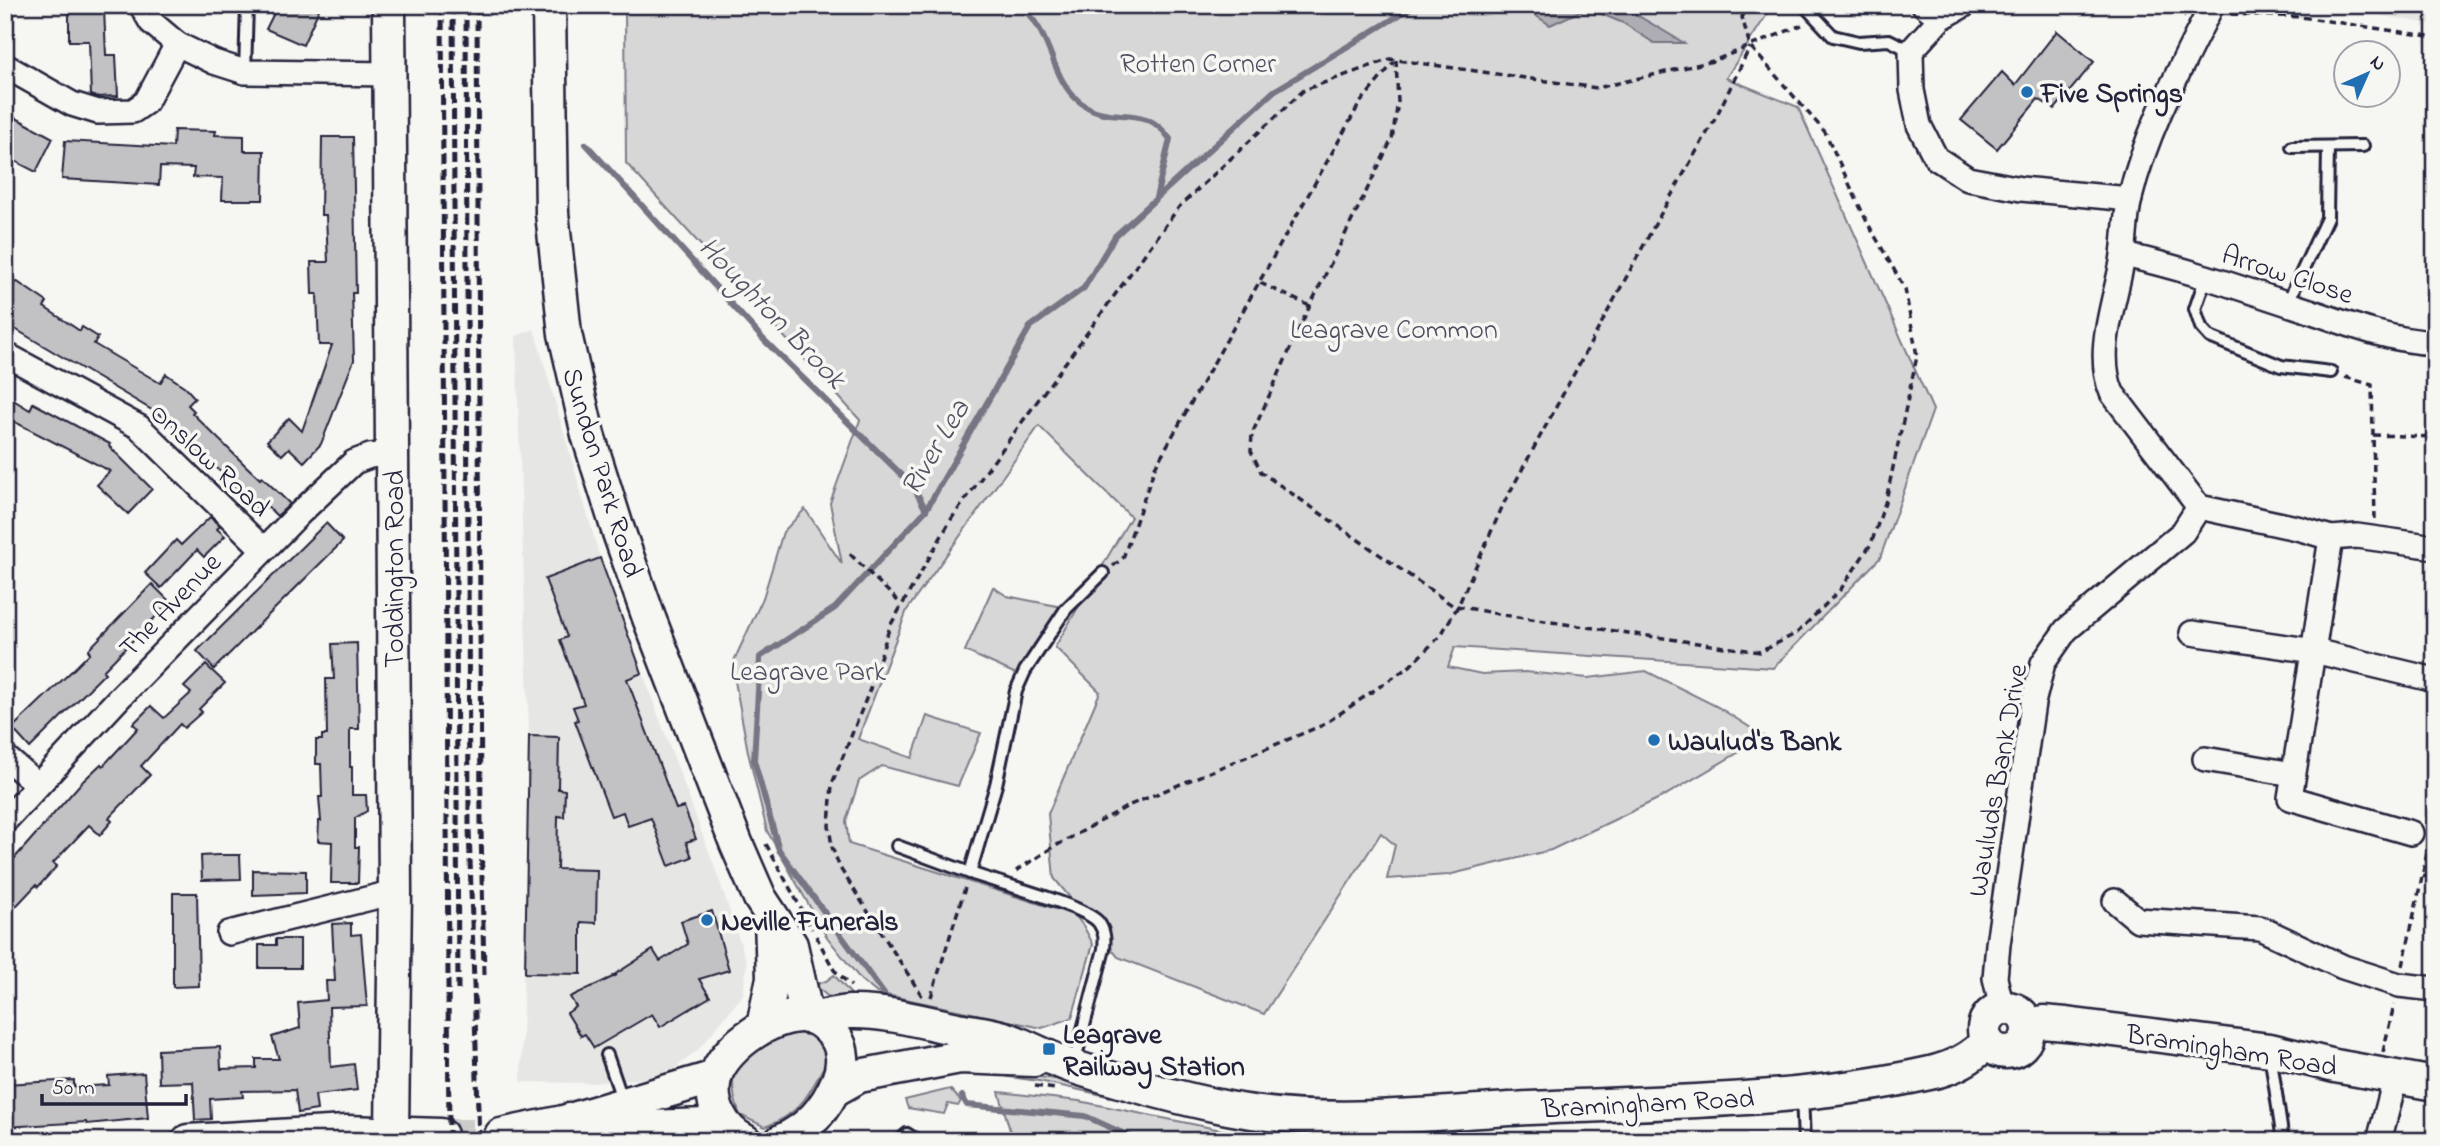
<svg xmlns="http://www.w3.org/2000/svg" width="2440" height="1146" viewBox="0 0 2440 1146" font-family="'Indie Flower',sans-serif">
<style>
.built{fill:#e6e6e4}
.green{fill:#d7d7d7;stroke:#7c7c89;stroke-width:2}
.water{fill:#adadb3;stroke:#757583;stroke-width:2}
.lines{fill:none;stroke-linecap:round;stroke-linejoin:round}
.stream{stroke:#757583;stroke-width:6}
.building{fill:#c2c2c4;stroke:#22223b;stroke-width:2}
.secondary-tunnel{stroke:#cccccd;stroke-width:32;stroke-dasharray:32 16;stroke-linecap:butt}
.lane-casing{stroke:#22223b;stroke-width:16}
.street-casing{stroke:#22223b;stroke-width:28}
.secondary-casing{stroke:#22223b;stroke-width:37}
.path{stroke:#22223b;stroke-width:3.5;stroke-dasharray:7 5;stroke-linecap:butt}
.lane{stroke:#f6f6f2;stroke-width:10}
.street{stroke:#f6f6f2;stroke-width:23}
.secondary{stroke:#f6f6f2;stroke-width:32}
.rail{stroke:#22223b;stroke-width:5;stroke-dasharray:10 5;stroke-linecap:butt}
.poi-dot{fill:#1f6fb2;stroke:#f6f6f2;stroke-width:2.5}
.labels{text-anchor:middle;stroke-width:7;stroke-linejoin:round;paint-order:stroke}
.park-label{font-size:28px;fill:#4f4f62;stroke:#f6f6f2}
.poi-label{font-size:28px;font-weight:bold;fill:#22223b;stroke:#f6f6f2;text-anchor:start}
.street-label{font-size:28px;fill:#22223b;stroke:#f6f6f2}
.water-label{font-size:30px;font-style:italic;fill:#535365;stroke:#f6f6f2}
</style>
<rect width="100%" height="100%" fill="#f6f6f2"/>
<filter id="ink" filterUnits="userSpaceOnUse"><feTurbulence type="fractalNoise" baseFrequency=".0143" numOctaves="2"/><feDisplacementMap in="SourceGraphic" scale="14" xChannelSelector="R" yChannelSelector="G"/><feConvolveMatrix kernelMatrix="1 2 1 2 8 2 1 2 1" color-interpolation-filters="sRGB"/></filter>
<g filter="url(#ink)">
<!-- built -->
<g class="built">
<polygon points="2321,5 2435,5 2435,25"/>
<polygon points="534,329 600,558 719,879 747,963 743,995 698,1050 664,1077 590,1083 521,1082 529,736 516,336"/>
</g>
<!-- green -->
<g class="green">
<polygon points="625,5 1773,5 1726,78 1798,107 1933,410 1880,558 1773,668 1455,647 1448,667 1482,674 1525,672 1588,678 1646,671 1718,707 1765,737 1664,796 1551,850 1448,875 1387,879 1395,845 1381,833 1264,1014 1118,957 1054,878 1048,814 1100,692 1055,647 1131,517 1039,426 907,610 858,739 912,758 927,716 981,733 958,786 882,766 859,781 846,821 849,844 1075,915 1084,927 1093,944 1072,1018 1042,1028 877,993 861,980 827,937 767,831 748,752 732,665 763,598 783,532 805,509 842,564 830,503 860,420 626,163"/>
<polygon points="993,587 1007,596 1062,607 1027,661 1016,674 965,651"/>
<polygon points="834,975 857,1001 827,996 815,985 826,981"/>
<path d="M797,1027C815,1034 824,1040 827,1060C811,1092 801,1114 765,1127L740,1115C717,1056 753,1049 797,1027Z"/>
<polygon points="997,1072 1081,1082 1184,1113 1039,1081 1009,1077"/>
<polygon points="950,1089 961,1101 958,1106 948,1104 944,1114 908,1108 905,1100"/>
<polygon points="999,1092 1079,1101 1246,1135 1305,1141 1392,1141 1013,1141"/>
</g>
<!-- water -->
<polygon class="water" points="1520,5 1620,5 1684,43 1654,43 1623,23 1587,8 1550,25"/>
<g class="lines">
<!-- stream -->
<g class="stream">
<path d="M1017,5C1053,27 1048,77 1080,102C1112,128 1142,99 1170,139L1156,198"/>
<polyline points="586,144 764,340 913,486 926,510"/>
<polyline points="886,997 779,850 754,760 760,657 835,608 926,510 1030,327 1084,288 1115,236 1274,91 1416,5"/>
<polyline points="962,1096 967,1105 1085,1116 1140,1141"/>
</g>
</g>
<!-- building -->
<g class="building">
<polygon points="281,5 321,5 303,45 266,29 275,11 278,12"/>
<polygon points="104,9 106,55 116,55 118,96 97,97 91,95 89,41 69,41 69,13 76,13 76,10"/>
<polygon points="2057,31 2094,62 2055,109 2038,99 1997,149 1961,120 2002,72 2015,85"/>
<polygon points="5,112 53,138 36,172 5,156"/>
<polygon points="174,130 216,131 215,135 244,136 244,151 264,151 263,200 222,200 223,178 193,177 194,168 160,167 159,185 62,179 65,141 173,147"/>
<polygon points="322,137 353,137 356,293 352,293 354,360 321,444 304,462 289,448 282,455 267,441 289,418 302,431 332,345 319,345 317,294 312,294 311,262 328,262 326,215 321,215"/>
<polygon points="5,280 14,285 16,281 47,302 44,307 80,331 82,327 98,337 94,344 160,383 166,374 185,387 195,398 188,405 194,411 192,413 245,465 260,479 262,477 290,504 277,516 267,506 261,512 167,419 5,323"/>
<polygon points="5,395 30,410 33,403 110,444 109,446 152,489 128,514 97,485 110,471 5,417"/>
<polygon points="210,517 220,526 217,529 225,536 204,557 197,550 161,588 145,573 176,540 181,545"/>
<polygon points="326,523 343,541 214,669 197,651"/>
<polygon points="600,558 642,673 627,679 676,809 684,807 696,839 686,842 692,857 669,866 651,818 628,826 623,812 611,816 575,721 578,720 573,707 584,704 560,640 567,637 545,579"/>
<polygon points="152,584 170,602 103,671 105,673 30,748 12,728 77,666 90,653 88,650"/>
<polygon points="357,643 359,729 350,729 350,767 352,767 352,795 366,795 367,811 355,818 355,847 359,847 358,883 331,883 332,842 318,841 319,821 321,821 319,797 322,797 321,764 316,764 316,740 322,740 322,735 327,735 326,679 334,679 332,644"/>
<polygon points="206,665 225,683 199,709 202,712 184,728 180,724 141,766 150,775 109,818 112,821 100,835 89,825 53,863 57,866 38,887 36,885 5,918 5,869 81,783 101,764 103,766 138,728 133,724 151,706 164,718 191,693 184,687"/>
<polygon points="529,736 559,737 558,789 565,790 564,817 558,816 557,869 597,870 596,923 581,922 581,974 525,973"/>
<polygon points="218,855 240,855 241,879 202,880 201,856"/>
<polygon points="253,870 306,871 306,893 253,895"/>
<polygon points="173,893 197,893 199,986 173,987"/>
<polygon points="712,911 729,970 699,979 710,997 660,1027 652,1014 594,1048 585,1034 581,1036 567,1013 576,1007 570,997 617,975 614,975 653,950 660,961 688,944 681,921"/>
<polygon points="351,923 351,935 361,934 367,1006 329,1007 331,1067 354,1064 357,1090 315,1095 317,1110 298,1113 295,1090 242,1091 243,1097 210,1099 211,1119 195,1120 193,1082 159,1083 158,1050 220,1047 221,1069 256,1068 256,1059 279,1059 272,1037 300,1028 298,1003 327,1000 326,981 335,981 332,924"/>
<polygon points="276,939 300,939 300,968 259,968 259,945 276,945"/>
<polygon points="144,1073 148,1118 87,1124 86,1122 5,1127 5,1084 74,1080 74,1087 109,1085 108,1076"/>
</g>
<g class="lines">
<!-- secondary-tunnel -->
<polyline class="secondary-tunnel" points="441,1135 501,1135"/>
<defs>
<g id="lane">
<polyline points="1804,5 1833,36 1859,42 1889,40 1911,51"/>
<polyline points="245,72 247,5"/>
<polyline points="2292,147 2363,146"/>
<polyline points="2206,277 2195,309 2201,327 2210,337 2281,366 2331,372"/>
<polyline points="2287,304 2327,218 2328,147"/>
<polyline points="897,846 970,873"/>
<polyline points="2270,1053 2283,1141"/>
<polyline points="607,1055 619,1090 629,1099"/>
<path d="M1074,1064L1104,949C1105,939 1105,932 1099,923C1087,906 995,882 970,873L996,785L1016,691L1025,671L1066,609L1103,573"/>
<polyline points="1802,1095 1804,1141"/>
<polyline points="899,1141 907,1134 918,1141"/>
</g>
<g id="street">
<polyline points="141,5 151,22 177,44 214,62 245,72 390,74"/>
<polyline points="1924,5 1941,18 1911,51 1912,90 1919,125 1936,158 1968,179 2021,189 2130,199"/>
<polyline points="1941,18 1964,5"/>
<polyline points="7,67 72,104 98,112 133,111 146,102 177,44"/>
<path d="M2124,255C2188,269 2248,291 2310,311C2350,325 2392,341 2435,343"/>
<polyline points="5,354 139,427 263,549"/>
<path d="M2199,507L2112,393C2096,355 2112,311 2120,272C2126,248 2124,222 2130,198C2146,131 2181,67 2212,5"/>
<polyline points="2199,507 2301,529 2331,538 2357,536 2435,547"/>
<polyline points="2331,538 2290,798 2411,833"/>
<polyline points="2192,633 2314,651 2435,680"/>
<polyline points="5,757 38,785"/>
<polyline points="2205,759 2293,774"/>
<polyline points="5,821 120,697 300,513 354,462 370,456 392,453"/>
<polyline points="2115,901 2138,920 2260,928 2343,967 2399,985 2435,989"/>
<polyline points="229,933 395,892"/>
<polyline points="2002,1008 1995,978 1998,944 2033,703 2043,663 2066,630 2183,532 2199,507"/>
<polyline points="2379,1141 2396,1076"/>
</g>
<g id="secondary">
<polyline points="389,5 395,892 392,1133"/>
<polyline points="549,5 552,213 565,334 588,435 617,527 649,618 736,843 760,898 791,945 807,1017"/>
<circle cx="2006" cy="1030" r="22"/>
<path d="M815,1018C826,1016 839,1013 850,1012C886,1011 923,1022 957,1029C974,1032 994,1034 1010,1040C1031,1048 1050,1059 1071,1066C1121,1082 1177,1098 1228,1108C1327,1127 1429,1113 1529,1108C1661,1102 1800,1102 1930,1073C1953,1068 1971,1059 1987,1042"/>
<polyline points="763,1026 773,978 771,919"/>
<polyline points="2028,1027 2043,1022 2066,1024 2270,1050 2335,1066 2435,1084"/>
<polyline points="834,1090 859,1076 960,1057 1034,1060"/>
<polyline points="575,1123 619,1128 707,1125 726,1128"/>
<polyline points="501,1135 563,1122 715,1077"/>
<polyline points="188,1141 346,1132 441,1135"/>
<path d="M745,1141C722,1129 709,1104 715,1078C723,1046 781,1007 813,1018C822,1021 828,1028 834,1035C844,1048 844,1066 838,1080C826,1109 809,1128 781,1141"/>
</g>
</defs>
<!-- lane casing -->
<use href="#lane" class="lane-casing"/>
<!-- street casing -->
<use href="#street" class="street-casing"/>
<!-- secondary casing -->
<use href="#secondary" class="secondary-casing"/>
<!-- path -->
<g class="path">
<polyline points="2163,5 2185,16"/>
<polyline points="2299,5 2301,17"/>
<polyline points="2231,14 2301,17 2435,37"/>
<polyline points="1396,60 1398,102 1392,139 1304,318 1252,434 1251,451 1261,472 1452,605 1503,615 1760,652 1797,633 1841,589 1871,544 1886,500 1917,356 1905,289 1867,222 1825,132 1750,46 1742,17 1750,5"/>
<polyline points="1260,283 1310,306"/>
<polyline points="2345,377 2372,385 2373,435"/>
<polyline points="2375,519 2373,435 2435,437"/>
<polyline points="850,554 901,604"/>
<polyline points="1113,566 1123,558 1155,467 1360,103 1394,62"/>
<polyline points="2433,830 2435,820"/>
<polyline points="766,844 812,929"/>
<polyline points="1016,871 1050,849 1130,805 1323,725 1410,666 1441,635 1458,606 1504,503 1659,217 1715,119 1750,47"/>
<polyline points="2423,876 2435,878"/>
<polyline points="816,936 834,970 851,986"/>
<polyline points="2403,966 2429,844"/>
<polyline points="922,996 840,868 832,847 829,826 832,784 870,689 890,626 952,518 1179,207 1304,90 1390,59 1597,88 1713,61 1802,25"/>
<polyline points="931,997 965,888"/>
<polyline points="2383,1052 2394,1005"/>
<polyline points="1035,1086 1055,1089"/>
</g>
<!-- lane -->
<use href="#lane" class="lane"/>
<!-- street -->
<use href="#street" class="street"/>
<!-- secondary -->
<use href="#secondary" class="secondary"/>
<!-- rail -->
<g class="rail">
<polyline points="442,5 449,1141"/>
<polyline points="453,5 458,992"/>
<polyline points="466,5 469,827 479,1141"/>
<polyline points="477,5 481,827 484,975"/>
</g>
</g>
</g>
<!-- markers -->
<g class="poi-dot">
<circle cx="2027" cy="92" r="7"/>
<circle cx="1654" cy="740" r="7"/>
<circle cx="707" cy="920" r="7"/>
<rect x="1042" y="1042" width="14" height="14" rx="3.5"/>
</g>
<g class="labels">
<!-- park labels -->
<g class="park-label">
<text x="1198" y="72">Rotten Corner</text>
<text x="1394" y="338">Leagrave Common</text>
<text x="808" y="680">Leagrave Park</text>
</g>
<!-- poi labels -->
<g class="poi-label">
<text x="2041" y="102">Five Springs</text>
<text x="1668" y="750">Waulud's Bank</text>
<text x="721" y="930">Neville Funerals</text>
<text x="1063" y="1043">Leagrave<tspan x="1063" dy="32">Railway Station</tspan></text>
</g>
<!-- street labels -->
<g class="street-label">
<text transform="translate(2288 273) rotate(18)" y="10">Arrow Close</text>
<text transform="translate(211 459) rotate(43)" y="10">Onslow Road</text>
<text transform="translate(604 472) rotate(73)" y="10">Sundon Park Road</text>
<text transform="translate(393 569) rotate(-90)" y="10">Toddington Road</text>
<text transform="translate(169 604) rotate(-46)" y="10">The Avenue</text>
<text transform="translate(1996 780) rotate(-80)" y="10">Wauluds Bank Drive</text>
<text transform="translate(2232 1049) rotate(9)" y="10">Bramingham Road</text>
<text transform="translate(1648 1102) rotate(-3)" y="10">Bramingham Road</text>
</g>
<!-- water labels -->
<g class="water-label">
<text transform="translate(773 312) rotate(46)" y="10">Houghton Brook</text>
<text transform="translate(934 447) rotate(-59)" y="10">River Lea</text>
</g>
</g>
<!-- margin -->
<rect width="2440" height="1146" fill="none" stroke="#f6f6f2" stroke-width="28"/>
<rect x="14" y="14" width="2412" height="1118" fill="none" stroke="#22223b" stroke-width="2.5" filter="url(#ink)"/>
<!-- north arrow -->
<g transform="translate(2367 74) rotate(45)"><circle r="33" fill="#f6f6f2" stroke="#a1a1a9" stroke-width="2"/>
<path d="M0-5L12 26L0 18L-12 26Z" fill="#1f6fb2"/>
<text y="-10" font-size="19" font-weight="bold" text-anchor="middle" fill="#22223b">N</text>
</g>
<!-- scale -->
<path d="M42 1094v10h144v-10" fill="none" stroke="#22223b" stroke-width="3.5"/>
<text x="52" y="1094" font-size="21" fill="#22223b" stroke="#f6f6f2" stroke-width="5" paint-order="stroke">50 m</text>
</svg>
